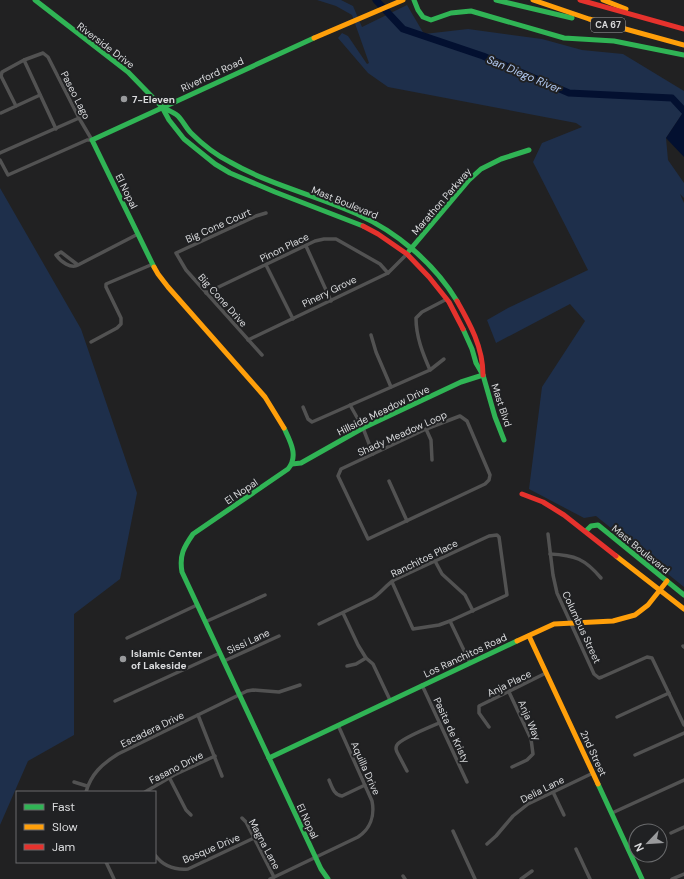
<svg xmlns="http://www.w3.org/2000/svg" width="684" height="879" viewBox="0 0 684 879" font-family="'DM Sans',sans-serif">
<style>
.green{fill:#1e2f4b}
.water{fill:#031030}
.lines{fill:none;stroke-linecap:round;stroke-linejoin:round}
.river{stroke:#031030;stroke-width:7}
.street{stroke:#525252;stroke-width:3.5}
.fast{stroke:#30b455;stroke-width:5}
.slow{stroke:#ff9f0a;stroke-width:5}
.jam{stroke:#e5322d;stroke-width:5}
.poi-dot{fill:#999a9c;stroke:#202123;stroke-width:1.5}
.labels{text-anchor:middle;stroke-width:4;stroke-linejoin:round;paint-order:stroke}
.shield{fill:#202123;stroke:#a2a3a5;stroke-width:1}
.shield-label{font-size:9px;font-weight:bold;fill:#dadbdd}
.street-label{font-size:10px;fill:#dadbdd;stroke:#202123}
.poi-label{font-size:10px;font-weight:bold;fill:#dadbdd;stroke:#202123;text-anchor:start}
.water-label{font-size:11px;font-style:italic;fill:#b4ccf5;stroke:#202123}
</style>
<rect width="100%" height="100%" fill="#212122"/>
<!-- green -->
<g class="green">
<polygon points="317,0 341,0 353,6 362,27 407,5 424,34 468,29 542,39 582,50 623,54 684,91 684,111 666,138 668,160 684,183 684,198 680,194 684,203 684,587 596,516 584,518 529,489 542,387 585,321 570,304 496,343 487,320 508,308 588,270 533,162 542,143 582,127 576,123 388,87 368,73 338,38 342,33 348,36 367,64 369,63 352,15 336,6"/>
<polygon points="0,188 81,329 137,493 120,579 74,614 74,735 28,761 0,825"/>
</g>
<!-- water -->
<polygon class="water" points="684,111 684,157 666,138"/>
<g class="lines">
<!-- river -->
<polyline class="river" points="376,0 403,29 483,56 569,93 672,98 684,111"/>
<!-- street -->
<g class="street">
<polyline points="24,60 56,129"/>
<polyline points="1,113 40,95"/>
<polyline points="0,153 79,118"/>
<polyline points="0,160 8,175 87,140 92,140 79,118 48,57 43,53 24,60 2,72 1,76 16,106"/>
<polyline points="306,246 331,301"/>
<path d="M78,265L61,252L56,255C61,262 71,269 78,265L138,234"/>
<polyline points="266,265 293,319"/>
<polyline points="206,293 315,241 324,239 336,239 380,264 388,273"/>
<polyline points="371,335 376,352 391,387"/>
<polyline points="248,340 388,273 407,254"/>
<polyline points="91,342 117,328 121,324 121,318 106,287 106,284 153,264"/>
<polyline points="262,355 186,270 176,253 256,216 266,213"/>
<path d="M430,370C423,354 416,337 416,318L422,312L447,299"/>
<polyline points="350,405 363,428 373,454"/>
<polyline points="303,407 308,419 312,422 430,370 444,359"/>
<polygon points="460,416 467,421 490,475 489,480 485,484 368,539 338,476 341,469 426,429"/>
<polyline points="426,429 431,440 432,460"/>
<polyline points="389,481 407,521"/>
<polyline points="548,534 553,575 557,593 594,674 599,678 602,677 647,657 652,658 684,725"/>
<path d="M550,554C575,555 585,559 601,578"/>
<polyline points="435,561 442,574 465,595 473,611"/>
<polyline points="343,613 358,645 366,658 373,664 390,700"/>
<polyline points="450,621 470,663"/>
<polyline points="205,622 265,595"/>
<path d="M319,624L373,598C381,593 386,585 394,580L489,536L497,535L499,537L507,595L450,621L439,625L413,629L392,582"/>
<polyline points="127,638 197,605"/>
<polyline points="683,646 684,647"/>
<polyline points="224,661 279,636"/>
<polyline points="347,666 356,664 366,658"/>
<polyline points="422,685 467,782"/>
<polyline points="509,692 531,739 533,754 527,760 512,767"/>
<polyline points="115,701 220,653"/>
<polyline points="198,715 222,776"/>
<polyline points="617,717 669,693"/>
<polyline points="489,727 479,713 479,706 546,673"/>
<polyline points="635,755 684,733"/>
<path d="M407,771L397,752C396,749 395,748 397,745C400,739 432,726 439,723"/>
<polyline points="169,777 186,810 191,815"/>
<path d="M329,780C332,787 334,795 342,796L365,785"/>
<polyline points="74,782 87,786"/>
<path d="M86,792C91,774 102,764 118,754L247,691L253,690L279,692L300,685"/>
<polyline points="145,792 174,775 215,756"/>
<polyline points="553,792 564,815"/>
<polyline points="612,813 684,780"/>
<polyline points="242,818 246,822 274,877"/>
<polyline points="453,831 475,879"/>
<polyline points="671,833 684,827"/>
<polyline points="487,844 496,836 513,816 528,804 593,773"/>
<polyline points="576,849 590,879"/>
<path d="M155,855C163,866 175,870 188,869L254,838"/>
<polyline points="106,862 114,879"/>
<polyline points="403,876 405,879"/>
<path d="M270,879L358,837C370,829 375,816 372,801L338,725"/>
<polyline points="521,879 532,871"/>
<polyline points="672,879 684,874"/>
</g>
<!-- fast -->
<g class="fast">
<polyline points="35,0 128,72 162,107 169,120 184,139 215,164 230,173 275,192 363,226"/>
<polyline points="414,0 418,10 423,17 431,20 451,13 471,11 564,38 614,41 684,55"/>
<polyline points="496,0 572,18"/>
<path d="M162,107C167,110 173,112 178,116C183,121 186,128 191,133C202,144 216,155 230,162C270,185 315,195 357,214C397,232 434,263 457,301"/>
<polyline points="409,251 469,180 481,169 501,159 529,150"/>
<polyline points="154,267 92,140 314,38"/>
<polyline points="463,329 472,349 476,363 483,375 495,417 504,440"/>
<path d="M284,428C290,441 299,456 288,469L193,534C184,547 179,555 182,572L321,869L328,879"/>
<polyline points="292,464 301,463 363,428 461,382 483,375"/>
<polyline points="586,531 591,526 598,525 684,595"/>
<polyline points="269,758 517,641"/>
<polyline points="598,784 642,879"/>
</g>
<!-- slow -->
<g class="slow">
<polyline points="533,0 589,19 684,45"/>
<polyline points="603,0 626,9"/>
<polyline points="314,38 403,0"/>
<polyline points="154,267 158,274 168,287 265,397 284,428"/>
<polyline points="616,556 684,609"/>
<polyline points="529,636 598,784"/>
<polyline points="517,641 554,624 613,621 635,615 648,605 667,581"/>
</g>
<!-- jam -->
<g class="jam">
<polyline points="580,0 684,29"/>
<polyline points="363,226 378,234 407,254 429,277 449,302 463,329"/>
<path d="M457,301C470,324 483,347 483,375"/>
<polyline points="522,494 543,502 564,515 616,556"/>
</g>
</g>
<!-- markers -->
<g class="poi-dot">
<circle cx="124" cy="99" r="4"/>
<circle cx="123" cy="659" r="4"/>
</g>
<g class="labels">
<!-- shield labels -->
<rect class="shield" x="591" y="18" width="34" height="14" rx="3"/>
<g class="shield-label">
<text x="608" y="28">CA 67</text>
</g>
<!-- street labels -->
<g class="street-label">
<text transform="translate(106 45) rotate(37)" y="4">Riverside Drive</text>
<text transform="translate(212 74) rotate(-25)" y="4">Riverford Road</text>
<text transform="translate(76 95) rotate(63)" y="4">Paseo Lago</text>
<text transform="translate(127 191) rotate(64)" y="4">El Nopal</text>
<text transform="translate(441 201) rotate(-49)" y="4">Marathon Parkway</text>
<text transform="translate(345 202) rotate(22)" y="4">Mast Boulevard</text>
<text transform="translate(218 225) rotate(-24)" y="4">Big Cone Court</text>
<text transform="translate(284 247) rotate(-26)" y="4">Pinon Place</text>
<text transform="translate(329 291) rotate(-26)" y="4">Pinery Grove</text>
<text transform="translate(223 300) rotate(48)" y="4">Big Cone Drive</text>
<text transform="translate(502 405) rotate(72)" y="4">Mast Blvd</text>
<text transform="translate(383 410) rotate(-26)" y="4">Hillside Meadow Drive</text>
<text transform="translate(402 433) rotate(-24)" y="4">Shady Meadow Loop</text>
<text transform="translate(241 491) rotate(-34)" y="4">El Nopal</text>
<text transform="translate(641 549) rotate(39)" y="4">Mast Boulevard</text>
<text transform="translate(424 558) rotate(-26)" y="4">Ranchitos Place</text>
<text transform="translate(582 627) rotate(65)" y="4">Columbus Street</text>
<text transform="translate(248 641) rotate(-25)" y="4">Sissi Lane</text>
<text transform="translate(465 655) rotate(-25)" y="4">Los Ranchitos Road</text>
<text transform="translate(509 683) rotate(-26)" y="4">Anja Place</text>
<text transform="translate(530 720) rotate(67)" y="4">Anja Way</text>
<text transform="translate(152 729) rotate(-26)" y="4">Escadera Drive</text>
<text transform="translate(452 730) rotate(65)" y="4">Pasita de Kristy</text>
<text transform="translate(594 753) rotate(65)" y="4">2nd Street</text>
<text transform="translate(176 767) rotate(-27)" y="4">Fasano Drive</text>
<text transform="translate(366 768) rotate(66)" y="4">Aquilla Drive</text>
<text transform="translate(542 789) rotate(-27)" y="4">Delia Lane</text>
<text transform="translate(308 821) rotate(65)" y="4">El Nopal</text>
<text transform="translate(265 844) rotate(62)" y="4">Magna Lane</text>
<text transform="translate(211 848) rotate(-23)" y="4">Bosque Drive</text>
</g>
<!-- poi labels -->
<g class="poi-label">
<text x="132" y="103">7-Eleven</text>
<text x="131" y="657">Islamic Center<tspan x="131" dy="12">of Lakeside</tspan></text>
</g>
<!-- water labels -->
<g class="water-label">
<text transform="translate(524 74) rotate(23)" y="4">San Diego River</text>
</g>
</g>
<!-- legend -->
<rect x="16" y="791" width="140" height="72" fill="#202123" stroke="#6a6b6d"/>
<rect x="24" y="804" width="20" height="6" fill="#30b455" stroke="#6a6b6d"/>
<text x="52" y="811" font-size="12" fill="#dadbdd">Fast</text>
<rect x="24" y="824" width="20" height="6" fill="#ff9f0a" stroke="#6a6b6d"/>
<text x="52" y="831" font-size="12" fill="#dadbdd">Slow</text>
<rect x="24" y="844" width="20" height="6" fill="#e5322d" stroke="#6a6b6d"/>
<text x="52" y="851" font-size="12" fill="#dadbdd">Jam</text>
<!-- north arrow -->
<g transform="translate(648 843) rotate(245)"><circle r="19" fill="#202123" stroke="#6a6b6d"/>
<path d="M0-3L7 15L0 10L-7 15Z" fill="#999a9c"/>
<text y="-6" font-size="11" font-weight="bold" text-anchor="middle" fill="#dadbdd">N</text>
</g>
</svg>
